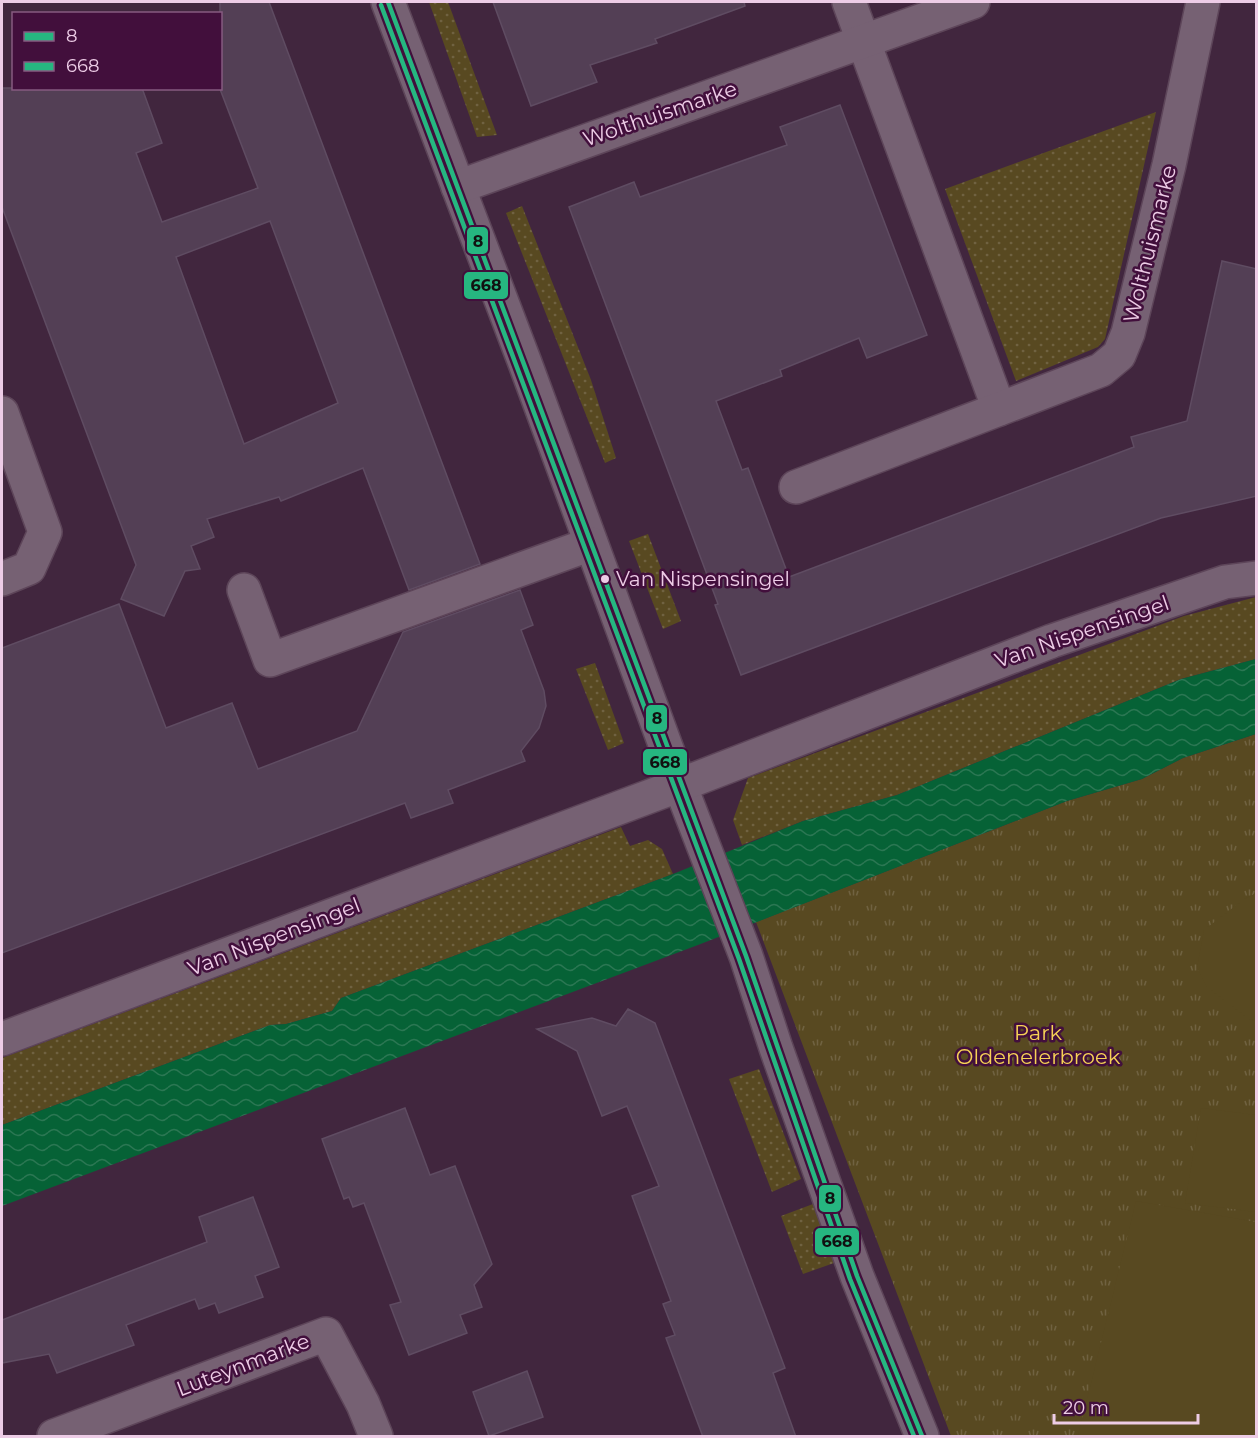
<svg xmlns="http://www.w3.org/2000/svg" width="1258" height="1438" viewBox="0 0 1258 1438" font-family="Montserrat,sans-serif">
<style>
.grass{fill:url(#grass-dots)}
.park{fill:url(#park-tufts)}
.garden{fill:#584921}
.water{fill:url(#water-waves)}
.building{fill:#533f55;stroke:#5f4c62;stroke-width:1.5;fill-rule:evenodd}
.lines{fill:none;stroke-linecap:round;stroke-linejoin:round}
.minor-casing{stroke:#5d4559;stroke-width:36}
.minor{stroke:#766173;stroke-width:33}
.bus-1-casing{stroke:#420f3c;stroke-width:9}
.bus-2-casing{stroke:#420f3c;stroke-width:9}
.bus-1{stroke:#26b680;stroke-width:4.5}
.bus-2{stroke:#26b680;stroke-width:4.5}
.bus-dot{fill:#edcce6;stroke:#420f3c;stroke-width:2}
.labels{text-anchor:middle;stroke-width:5;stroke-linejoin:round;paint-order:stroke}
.bus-label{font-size:20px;fill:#edcce6;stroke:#420f3c;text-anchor:start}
.street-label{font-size:21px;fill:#edcce6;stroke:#420f3c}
.park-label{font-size:21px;fill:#f6d255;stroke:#420f3c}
.line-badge{stroke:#420f3c;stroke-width:2}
.pale-badge-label{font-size:16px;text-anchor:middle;font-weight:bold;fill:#111}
</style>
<defs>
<pattern id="grass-dots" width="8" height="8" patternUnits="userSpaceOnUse" patternTransform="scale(1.5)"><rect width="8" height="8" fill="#584921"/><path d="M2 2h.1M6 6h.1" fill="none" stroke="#706241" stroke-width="1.8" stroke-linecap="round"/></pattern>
<pattern id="park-tufts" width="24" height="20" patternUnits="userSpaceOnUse" patternTransform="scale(1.5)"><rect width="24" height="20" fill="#584921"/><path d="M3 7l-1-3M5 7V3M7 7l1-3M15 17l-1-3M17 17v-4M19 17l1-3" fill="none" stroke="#706241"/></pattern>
<pattern id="water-waves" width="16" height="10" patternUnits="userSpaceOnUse" patternTransform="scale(1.5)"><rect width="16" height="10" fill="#066236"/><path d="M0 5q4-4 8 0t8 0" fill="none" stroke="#2b7753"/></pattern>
</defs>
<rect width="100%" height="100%" fill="#41263e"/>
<!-- grass -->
<g class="grass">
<polygon points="429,2 448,2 497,135 477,137"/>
<polygon points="1156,112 1105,339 1098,347 1016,381 945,189"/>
<polygon points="522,206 591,380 616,458 605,463 506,213"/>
<polygon points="648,534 681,621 663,629 629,541"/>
<polygon points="1256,597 1256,659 1181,679 897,795 803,821 742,845 733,820 748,778 1184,616"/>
<polygon points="595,663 624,743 608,750 576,669"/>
<polygon points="621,827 630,846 648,840 662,849 673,874 341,998 332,1011 286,1024 270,1025 2,1125 2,1058"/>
<polygon points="759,1069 801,1179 772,1192 729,1079"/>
<polygon points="813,1204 834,1263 803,1274 781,1216"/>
</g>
<!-- park -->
<polygon class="park" points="1256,734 1256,1436 951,1436 756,922 1067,801 1142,779 1183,758"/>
<!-- garden -->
<g class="garden">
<polygon points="1256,893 1256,1021 1249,1019 1207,987 1197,968 1204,930 1243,900"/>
<polygon points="1201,1108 1256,1115 1256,1212 1185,1203"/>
<polygon points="1136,1201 1256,1222 1256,1436 1078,1436"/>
</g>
<!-- water -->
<polygon class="water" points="1256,659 1256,734 1183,758 1142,779 1067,801 698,945 2,1206 2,1125 270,1025 286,1024 332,1011 341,998 673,874 803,821 897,795 1181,679"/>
<!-- building -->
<g class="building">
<path d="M220,2H269L480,564L409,590L363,468L281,501L279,497L207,519L214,537L191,546L200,569L185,571L164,616L121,599L136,565L2,207V88H142L162,143L136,153L162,222L258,188L220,89ZM270,221L338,403L244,444L176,257Z"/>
<polygon points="493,2 744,2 745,6 655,39 657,43 590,65 597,82 531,106"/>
<polygon points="840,105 927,335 867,358 859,338 780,370 782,376 716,401 742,470 748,468 789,577 1134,447 1131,437 1187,421 1222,261 1257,269 1257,496 1161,518 741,675 715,605 718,604 569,207 634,182 640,197 787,145 780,127"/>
<polygon points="520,590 533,625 521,630 544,691 546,706 539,728 521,751 525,761 448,790 453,803 411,818 405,803 2,953 2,648 119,604 166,728 232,703 258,769 357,731 403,632"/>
<polygon points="628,1009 655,1023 785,1368 773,1373 796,1437 703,1437 666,1338 675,1335 663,1304 671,1301 632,1196 659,1186 627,1106 602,1116 577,1051 537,1029 592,1018 616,1026"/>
<polygon points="405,1108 430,1175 455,1166 492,1264 474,1285 482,1307 460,1315 467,1333 409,1355 390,1305 401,1302 364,1203 353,1207 349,1197 344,1199 322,1139"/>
<polygon points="253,1197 279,1267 255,1276 263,1297 219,1313 215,1303 199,1309 195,1299 126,1325 134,1345 57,1373 49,1354 2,1363 2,1320 207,1242 199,1217"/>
<polygon points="527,1371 543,1417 489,1436 473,1392"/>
</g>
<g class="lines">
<defs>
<g id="minor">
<polyline points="388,2 525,363 680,785 746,956 776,1048 857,1276 922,1436"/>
<polyline points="849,2 999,409"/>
<polyline points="458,187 973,2"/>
<polyline points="2,413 45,532 29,568 2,579"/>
<polyline points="796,487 1101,370 1119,355 1128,333 1169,165 1203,2"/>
<polyline points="244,590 270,660 591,544"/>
<polyline points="2,1039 680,785 1052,641 1225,582 1256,578"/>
<polyline points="54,1436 326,1334 363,1404 376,1436"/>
</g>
</defs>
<!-- minor casing -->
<use href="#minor" class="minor-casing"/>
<!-- minor -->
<use href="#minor" class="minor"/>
<defs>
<polyline id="bus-1" points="388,2 746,956 857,1276 922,1436"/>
<polyline id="bus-2" points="381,5 739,959 850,1279 914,1436"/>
</defs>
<!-- bus-1 casing -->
<use href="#bus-1" class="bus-1-casing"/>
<!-- bus-2 casing -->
<use href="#bus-2" class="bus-2-casing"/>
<!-- bus-1 -->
<use href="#bus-1" class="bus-1"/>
<!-- bus-2 -->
<use href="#bus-2" class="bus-2"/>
</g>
<!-- markers -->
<circle class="bus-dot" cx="605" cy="579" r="5"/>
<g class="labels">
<!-- bus labels -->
<g class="bus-label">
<text x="616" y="586">Van Nispensingel</text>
</g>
<!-- street labels -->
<g class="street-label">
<text transform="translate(660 114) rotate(-19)" y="7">Wolthuismarke</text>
<text transform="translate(1150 244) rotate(-76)" y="7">Wolthuismarke</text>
<text transform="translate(1082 632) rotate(-19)" y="7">Van Nispensingel</text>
<text transform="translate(274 937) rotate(-21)" y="7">Van Nispensingel</text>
<text transform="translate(243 1365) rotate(-21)" y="7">Luteynmarke</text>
</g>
<!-- park labels -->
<g class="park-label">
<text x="1038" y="1040">Park<tspan x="1038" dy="24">Oldenelerbroek</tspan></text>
</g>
</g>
<g class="line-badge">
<rect x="466" y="226" width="23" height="29" rx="6" fill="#26b680"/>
<rect x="463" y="271" width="46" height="29" rx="6" fill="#26b680"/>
<rect x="645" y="704" width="23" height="29" rx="6" fill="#26b680"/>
<rect x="642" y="748" width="46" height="28" rx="6" fill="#26b680"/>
<rect x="818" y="1184" width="24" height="29" rx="6" fill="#26b680"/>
<rect x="814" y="1227" width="46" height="29" rx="6" fill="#26b680"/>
</g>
<g class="pale-badge-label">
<text x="478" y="247">8</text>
<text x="486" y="291">668</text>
<text x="657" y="724">8</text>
<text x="665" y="768">668</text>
<text x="830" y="1204">8</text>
<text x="837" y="1247">668</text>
</g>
<!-- border -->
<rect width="1258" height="1438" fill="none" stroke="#edcce6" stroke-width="6"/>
<!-- legend -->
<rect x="12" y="12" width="210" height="78" fill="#420f3c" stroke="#865b80" stroke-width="1.5"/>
<rect x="24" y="32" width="30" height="9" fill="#26b680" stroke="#865b80" stroke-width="1.5"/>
<text x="66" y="42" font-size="18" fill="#edcce6">8</text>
<rect x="24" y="62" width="30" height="9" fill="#26b680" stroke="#865b80" stroke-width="1.5"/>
<text x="66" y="72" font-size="18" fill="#edcce6">668</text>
<!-- scale -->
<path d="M1054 1414v9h144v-9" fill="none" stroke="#edcce6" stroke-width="3"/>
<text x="1063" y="1414" font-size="18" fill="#edcce6" stroke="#420f3c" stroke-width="4.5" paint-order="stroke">20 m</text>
</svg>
